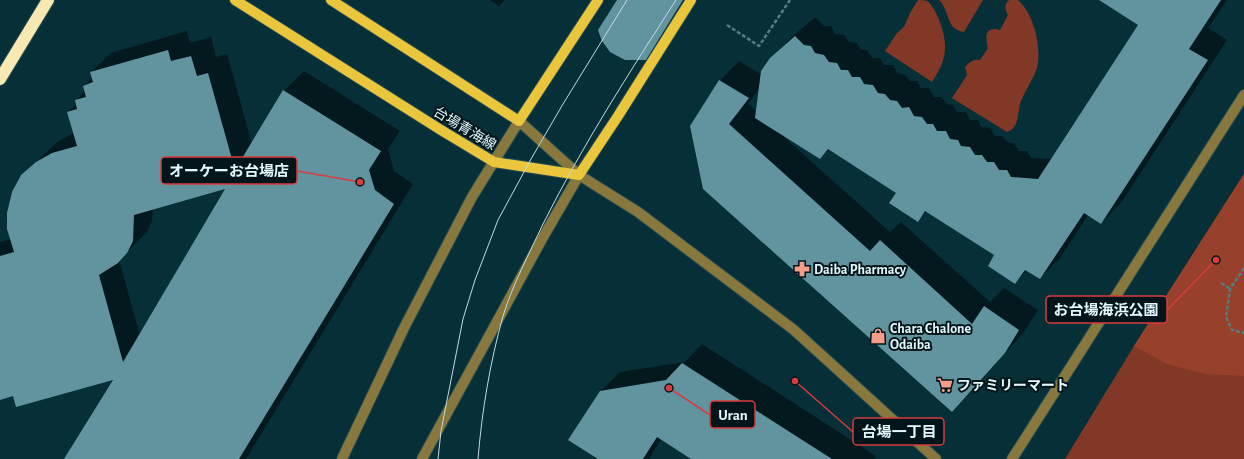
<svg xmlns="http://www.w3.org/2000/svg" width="1244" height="459" viewBox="0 0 1244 459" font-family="'Alegreya Sans','Noto Sans JP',sans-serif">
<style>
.green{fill:#823827}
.forest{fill:#97412d}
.shadow{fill:#0007;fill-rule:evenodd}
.building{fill:#6294a0;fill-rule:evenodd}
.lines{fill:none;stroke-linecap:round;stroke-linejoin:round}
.minor-casing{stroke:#254b53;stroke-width:12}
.major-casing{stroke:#254b53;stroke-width:12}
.highway-casing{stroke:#254b53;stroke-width:14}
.path{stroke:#597b82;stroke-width:2.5;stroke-dasharray:4 2;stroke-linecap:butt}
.minor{stroke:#88783d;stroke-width:10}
.major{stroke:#e9c63c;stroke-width:10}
.highway{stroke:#f8e8b2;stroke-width:12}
.tram{stroke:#c1dadf;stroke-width:1}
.labels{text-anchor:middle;stroke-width:4;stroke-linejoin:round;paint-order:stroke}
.street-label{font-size:14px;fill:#e4f9fe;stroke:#02151a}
.poi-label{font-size:14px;font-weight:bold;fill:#e4f9fe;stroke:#02151a;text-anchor:start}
.leader{fill:none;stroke:#d73d3d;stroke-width:1.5}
.callout-dot{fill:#d73d3d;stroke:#02151a;stroke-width:1.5}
.callout{fill:#02151a;stroke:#d73d3d;stroke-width:1.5}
.callout-label{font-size:15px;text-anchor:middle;font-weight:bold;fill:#e4f9fe}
</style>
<rect width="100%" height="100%" fill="#062f37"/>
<!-- green -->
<g class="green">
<path d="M918,0C922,0 924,0 927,1C937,8 946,36 945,47C945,61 939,71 932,82L885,51L897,33L904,27L910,13Z"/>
<path d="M939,0H983L964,32C945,29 951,12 939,0Z"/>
<path d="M1009,0H1018C1034,14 1042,47 1037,68C1033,80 1026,89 1021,101C1017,112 1020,128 1007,132L952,98L967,75L965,67C970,62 973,59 980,60L988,48C985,36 985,26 1000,30L1008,15C1005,9 1004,5 1009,0Z"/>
<polygon points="1244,174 1244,459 1065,459 1134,346"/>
</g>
<!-- forest -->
<polygon class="forest" points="1244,174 1244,376 1205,374 1167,364 1134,346"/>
<!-- shadow -->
<g class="shadow">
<polygon points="490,0 505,0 499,6"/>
<polygon points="618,0 690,0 665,39 645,59"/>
<path d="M1101,0H1227L1208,28L1227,40L1121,203L1101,223L1088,215L1060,258L1040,278L1028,270L1015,282L996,255L927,211L918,220L897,192L830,149L820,158L783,136L890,232L901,222L990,302L1004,288L1038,310L1024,332L971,392L952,411L691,126L720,81L739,61L762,75L770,59L791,38L815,17L824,26H831L835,34L844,35L849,42L857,43L861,50H867L872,58H880L884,65H893L897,73L905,75L910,81H917L921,88H929L934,97H941L947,104L953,105L957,112H966L970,120H978L981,127L990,128L995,136H1002L1007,142L1014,143L1019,151H1027L1031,158L1052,159L1140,24ZM760,87L757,112L748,104Z"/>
<path d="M187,31L190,43L211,37L216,57L227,54L252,144L284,91L304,71L400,131L388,149L394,171L413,184L246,459H65L116,378L14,395L0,399V242L11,239L22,176L57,142L74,133L68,112L77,104L76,100L85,91L84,86L93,77L91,72L111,53ZM228,188L140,335L119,260L147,232L152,221L153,209Z"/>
<polygon points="702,344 876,456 874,459 693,459 661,439 649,459 599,459 600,392 620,372 685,362"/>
</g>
<!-- building -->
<g class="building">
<polygon points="617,0 683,0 646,60 625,60 610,52 602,41 598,30"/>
<polygon points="1099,0 1221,0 1189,49 1208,60 1101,224 1084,213 1040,279 1025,270 1015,284 988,266 994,255 925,211 918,222 889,203 896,193 828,149 820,159 755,118 761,71 770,58 795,36 804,45 811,46 815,53 824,55 829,62 837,63 841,70 848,70 852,77 860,77 864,84 873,85 878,93 885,94 890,100 897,101 902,108 909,107 914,116 922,117 927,124 933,124 937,131 946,131 950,139 958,140 961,146 970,147 975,155 982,155 987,162 994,162 999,170 1007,170 1011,177 1038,179 1138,25"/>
<path d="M168,50L171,61L191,56L197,76L208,73L235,170L283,90L381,151L369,170L375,190L394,204L239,459H64L113,380L16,407L13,396L0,400V256L14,252L7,229V213L12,192L21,175L36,162L52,153L77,146L67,112L77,109L75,100L86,97L83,86L93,82L90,72ZM225,189L123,362L99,275L118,263L127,253L133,241L134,215Z"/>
<polygon points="719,80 749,98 729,124 870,251 880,240 972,324 984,306 1019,330 1005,353 952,412 703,189 690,126"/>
<polygon points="682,363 832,459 691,459 657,437 643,459 598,459 568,440 600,391 666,380"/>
</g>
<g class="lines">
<defs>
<g id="minor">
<polyline points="342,459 404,328 472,197 519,121 579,175 638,212 794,330 936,459"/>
<polyline points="422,459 542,239 579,175"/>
<polyline points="1012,459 1244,95"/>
</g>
<g id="major">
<polyline points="235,0 441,130 494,162 579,175 618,116 691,0"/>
<polyline points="331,0 519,121 598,0"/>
</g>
<polyline id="highway" points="0,79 48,0"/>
</defs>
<!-- minor casing -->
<use href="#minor" class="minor-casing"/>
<!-- major casing -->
<use href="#major" class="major-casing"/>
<!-- highway casing -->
<use href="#highway" class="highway-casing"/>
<!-- path -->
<g class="path">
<polyline points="727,25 759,46 790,0"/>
<polyline points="1244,268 1230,289 1226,317 1232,330 1244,333"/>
<polyline points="1221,283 1230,289"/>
</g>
<!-- minor -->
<use href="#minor" class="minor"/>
<!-- major -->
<use href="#major" class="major"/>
<!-- highway -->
<use href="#highway" class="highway"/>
<!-- tram -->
<g class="tram">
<polyline points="438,459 441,431 463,319 475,280 498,220 531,159 563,104 627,0"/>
<path d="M478,459C482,410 490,363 503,316C513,284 529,254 543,224C582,146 629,73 676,0"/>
</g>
</g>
<!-- icons -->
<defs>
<symbol id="pharmacy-bare" viewBox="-9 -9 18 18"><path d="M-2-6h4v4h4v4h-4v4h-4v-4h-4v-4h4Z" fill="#f49e89" stroke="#02151a" stroke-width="2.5" paint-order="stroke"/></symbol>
<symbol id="shop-bare" viewBox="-9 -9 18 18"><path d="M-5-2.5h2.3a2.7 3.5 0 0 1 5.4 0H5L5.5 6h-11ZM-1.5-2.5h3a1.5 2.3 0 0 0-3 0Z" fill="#f49e89" stroke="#02151a" stroke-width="2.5" paint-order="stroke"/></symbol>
<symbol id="supermarket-bare" viewBox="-9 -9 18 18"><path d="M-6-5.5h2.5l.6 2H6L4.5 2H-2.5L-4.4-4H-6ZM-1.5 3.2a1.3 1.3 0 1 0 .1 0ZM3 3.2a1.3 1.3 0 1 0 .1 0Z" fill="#f49e89" stroke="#02151a" stroke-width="2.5" paint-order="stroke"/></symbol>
</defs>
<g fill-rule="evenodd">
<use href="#pharmacy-bare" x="791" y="258" width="22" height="22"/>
<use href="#shop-bare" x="867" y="325" width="22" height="22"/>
<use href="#supermarket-bare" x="934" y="374" width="22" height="22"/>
</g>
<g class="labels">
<!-- street labels -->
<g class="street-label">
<text transform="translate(465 128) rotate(31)" y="5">台場青海線</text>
</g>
<!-- poi labels -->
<g class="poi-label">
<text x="814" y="274">Daiba Pharmacy</text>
<text x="890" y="333">Chara Chalone<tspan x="890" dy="16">Odaiba</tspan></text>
<text x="957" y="390">ファミリーマート</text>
</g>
</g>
<!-- callouts -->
<path class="leader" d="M360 182L297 171M1216 260L1167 310M669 388L710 415M795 381L853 432"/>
<g class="callout-dot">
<circle cx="360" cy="182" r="4"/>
<circle cx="1216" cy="260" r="4"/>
<circle cx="669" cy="388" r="4"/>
<circle cx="795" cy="381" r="4"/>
</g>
<g class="callout">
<rect x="161" y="157" width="136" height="27" rx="4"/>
<rect x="1046" y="296" width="121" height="27" rx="4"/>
<rect x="710" y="401" width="45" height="27" rx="4"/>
<rect x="853" y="418" width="91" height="27" rx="4"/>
</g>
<g class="callout-label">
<text x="229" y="176">オーケーお台場店</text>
<text x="1106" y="315">お台場海浜公園</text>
<text x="733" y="420">Uran</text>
<text x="899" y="437">台場一丁目</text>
</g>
</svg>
